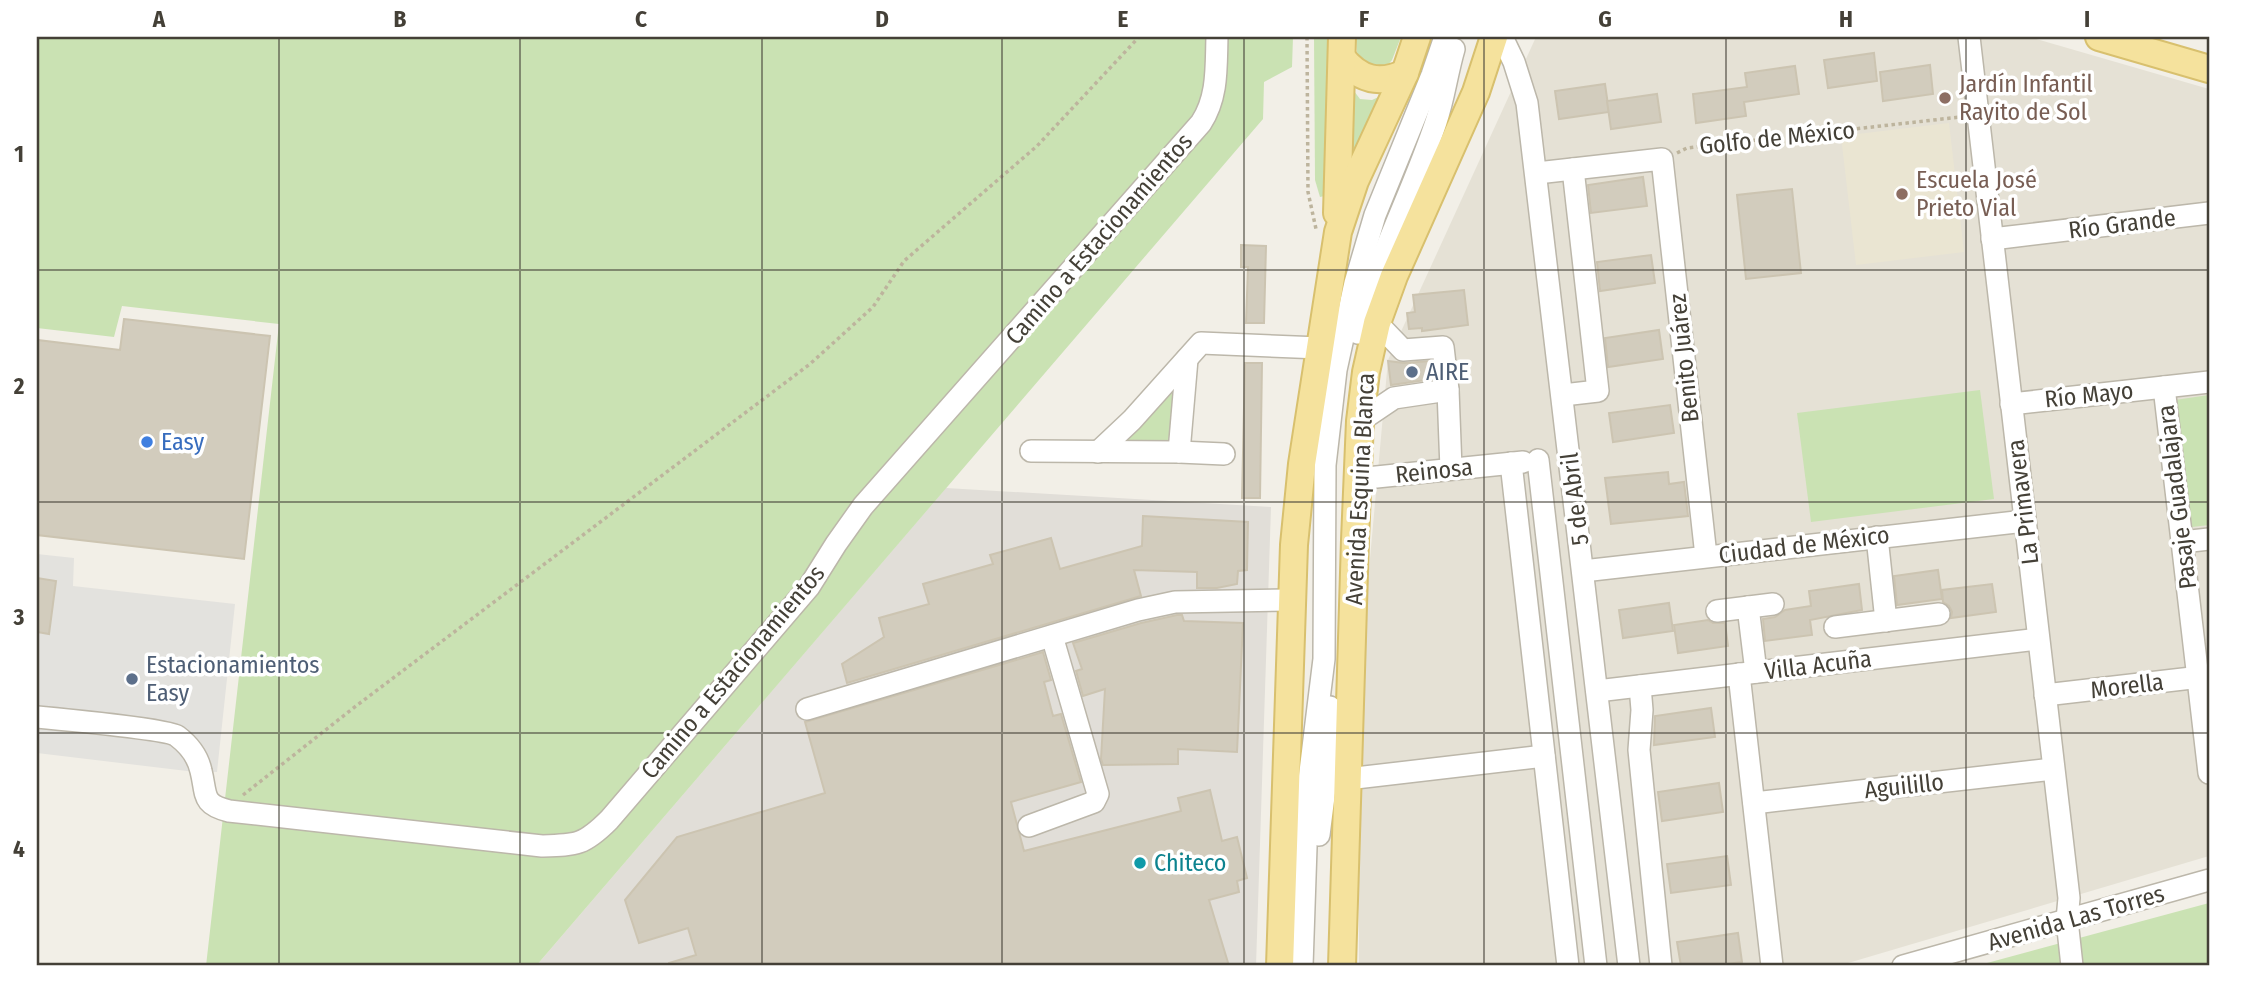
<svg xmlns="http://www.w3.org/2000/svg" width="2246" height="1003" viewBox="0 0 2246 1003" font-family="'Fira Sans Condensed',sans-serif">
<style>
.residential{fill:#e5e1d5}
.industrial{fill:#e1ded8}
.education{fill:#eae5d2}
.green{fill:#cae2b3}
.parking{fill:#e3e2de}
.building{fill:#d2ccbd;stroke:#ccc4b1;stroke-width:2}
.lines{fill:none;stroke-linecap:round;stroke-linejoin:round}
.minor-casing{stroke:#bcb7aa;stroke-width:24}
.major-casing{stroke:#d8c06e;stroke-width:30}
.path{stroke:#bdb49d;stroke-width:3.5;stroke-dasharray:3.5 3.5;stroke-linecap:butt}
.minor{stroke:#fff;stroke-width:21}
.major{stroke:#f5e29d;stroke-width:26}
.grid{fill:none;stroke:#444037;stroke-width:2;stroke-opacity:0.55}
.education-dot{fill:#8d6e63;stroke:#fff;stroke-width:2.5}
.service-dot{fill:#5c6f8a;stroke:#fff;stroke-width:2.5}
.shop-dot{fill:#3f7fe0;stroke:#fff;stroke-width:2.5}
.culture-dot{fill:#0f9aa8;stroke:#fff;stroke-width:2.5}
.labels{text-anchor:middle;stroke-width:7;stroke-linejoin:round;paint-order:stroke}
.education-label{font-size:24px;fill:#785e54;stroke:#fff;text-anchor:start}
.street-label{font-size:24px;fill:#444037;stroke:#fff}
.service-label{font-size:24px;fill:#4e5e75;stroke:#fff;text-anchor:start}
.shop-label{font-size:24px;fill:#366cbe;stroke:#fff;text-anchor:start}
.culture-label{font-size:24px;fill:#0d838f;stroke:#fff;text-anchor:start}
.neatline{fill:none;stroke:#444037;stroke-width:2.5}
.grid-label{font-size:23px;text-anchor:middle;font-weight:bold;fill:#444037}
</style>
<rect width="100%" height="100%" fill="#f2efe7"/>
<!-- residential -->
<polygon class="residential" points="1536,37 2029,37 2209,89 2209,856 1838,966 1359,966 1359,680 1388,360"/>
<!-- industrial -->
<polygon class="industrial" points="946,488 1271,507 1256,966 536,966"/>
<!-- education -->
<polygon class="education" points="1949,123 1964,252 1856,265 1841,136"/>
<!-- green -->
<g class="green">
<polygon points="37,37 1293,37 1292,67 1264,82 1263,119 536,966 206,966 279,324 122,306 114,337 37,328"/>
<polygon points="1314,37 1334,37 1333,194 1320,197 1315,180"/>
<polygon points="1356,37 1401,37 1392,60 1382,72 1361,63 1357,52"/>
<polygon points="1351,87 1360,99 1372,100 1383,95 1353,163 1346,161"/>
<polygon points="1177,377 1172,444 1115,447"/>
<polygon points="1980,390 1994,499 1811,522 1797,413"/>
<polygon points="2209,395 2209,525 2192,527 2175,400"/>
<polygon points="2209,903 2209,966 1976,966"/>
</g>
<!-- parking -->
<polygon class="parking" points="37,554 74,558 73,586 235,604 217,772 187,771 37,753"/>
<!-- building -->
<g class="building">
<polygon points="1874,53 1877,81 1828,88 1824,60"/>
<polygon points="1930,65 1933,94 1883,101 1880,72"/>
<polygon points="1795,66 1799,94 1744,102 1746,116 1696,123 1693,94 1747,87 1745,73"/>
<polygon points="1605,84 1609,112 1559,119 1555,91"/>
<polygon points="1657,94 1661,122 1611,129 1607,101"/>
<polygon points="1643,177 1647,206 1591,213 1588,185"/>
<polygon points="1792,189 1801,273 1746,279 1737,195"/>
<polygon points="1241,245 1266,246 1264,323 1246,323 1248,267 1241,267"/>
<polygon points="1651,255 1655,283 1600,291 1597,262"/>
<polygon points="1464,290 1468,325 1422,331 1422,328 1409,329 1407,313 1415,312 1413,295"/>
<polygon points="124,319 270,336 244,559 37,535 37,340 120,350"/>
<polygon points="1659,330 1663,359 1608,367 1605,338"/>
<polygon points="1388,361 1404,363 1431,361 1433,379 1391,385"/>
<polygon points="1245,363 1262,363 1260,498 1242,498"/>
<polygon points="1670,405 1674,433 1613,442 1609,413"/>
<polygon points="1668,472 1669,484 1684,482 1688,516 1611,524 1605,478"/>
<polygon points="1143,516 1248,522 1247,570 1238,571 1237,584 1217,588 1197,588 1197,572 1134,570 1141,596 847,683 842,664 884,637 879,618 929,604 923,584 993,564 990,555 1051,538 1060,569 1142,546"/>
<polygon points="1938,570 1942,599 1897,605 1894,576"/>
<polygon points="37,578 56,581 49,634 37,632"/>
<polygon points="1859,584 1862,610 1810,620 1812,635 1765,641 1763,619 1775,617 1785,610 1811,606 1809,591"/>
<polygon points="1992,584 1996,612 1951,618 1952,612 1949,606 1943,602 1942,590"/>
<polygon points="1669,603 1673,631 1623,638 1619,610"/>
<polygon points="1177,615 1182,615 1184,621 1243,623 1237,752 1178,749 1178,764 1103,765 1101,759 1105,689 1083,696 1076,671 1082,669 1073,643 1141,623"/>
<polygon points="1708,620 1713,623 1725,623 1728,646 1678,653 1674,625"/>
<polygon points="1043,652 1051,680 1044,682 1053,716 1061,714 1081,782 1011,802 1024,851 1181,811 1178,798 1210,790 1222,841 1237,837 1247,878 1237,881 1239,892 1209,900 1229,966 669,966 669,963 696,955 688,928 639,943 625,900 677,837 825,793 805,722"/>
<polygon points="1711,708 1715,737 1654,745 1655,716"/>
<polygon points="1719,783 1723,812 1662,821 1658,792"/>
<polygon points="1727,856 1731,885 1671,893 1667,864"/>
<polygon points="1738,933 1742,962 1712,966 1681,966 1677,942"/>
</g>
<g class="lines">
<defs>
<g id="minor">
<polyline points="1502,37 1514,62 1527,103 1629,966"/>
<polyline points="1969,37 2069,898 2067,920 2072,966"/>
<polyline points="1537,173 1662,159 1706,556"/>
<polyline points="1992,239 2209,213"/>
<polyline points="1377,323 1403,350 1443,347 1448,390"/>
<path d="M1358,333C1376,260 1412,194 1436,122C1444,98 1447,73 1454,49"/>
<polyline points="2164,387 2209,773"/>
<polyline points="1563,395 1598,391 1573,169"/>
<polyline points="2011,404 2209,382"/>
<polyline points="1360,421 1394,398 1448,390 1451,469"/>
<polyline points="1031,451 1179,452 1224,454"/>
<polyline points="1098,452 1132,420 1201,343 1320,348"/>
<polyline points="1179,452 1187,359"/>
<polyline points="1538,460 1596,966"/>
<polyline points="1511,463 1568,966"/>
<polyline points="1357,479 1523,462"/>
<polyline points="1877,537 1886,621"/>
<polyline points="2182,542 2209,539"/>
<polyline points="1583,571 2025,521"/>
<polyline points="1748,607 1756,672"/>
<polyline points="1717,611 1773,604"/>
<polyline points="1835,627 1939,614"/>
<polyline points="1739,674 1772,966"/>
<polyline points="1640,686 1642,710 1639,750 1661,966"/>
<polyline points="1597,691 2038,639"/>
<polyline points="2045,695 2209,676"/>
<polyline points="807,709 1138,610 1175,602 1291,600"/>
<path d="M37,717C57,719 167,729 177,736C189,745 198,757 201,771C207,795 201,804 229,811L542,846C577,845 584,845 609,820L809,587L836,544L863,506L1201,123C1218,97 1216,68 1217,37"/>
<polyline points="1347,779 1544,756"/>
<polyline points="1754,803 2053,769"/>
<polyline points="1029,826 1094,802 1098,794 1052,636"/>
<polyline points="1319,835 1326,781 1330,707"/>
<polyline points="1302,966 1308,788 1324,659 1325,465 1336,370 1355,283 1375,215 1432,75 1445,37"/>
<polyline points="1903,966 2209,880"/>
</g>
<g id="major">
<polyline points="2099,37 2209,69"/>
<path d="M1342,58C1360,80 1379,85 1405,73"/>
<polyline points="1337,213 1342,37"/>
<polyline points="1280,966 1294,545 1302,464 1338,232 1355,181 1405,73 1417,37"/>
<polyline points="1342,966 1355,540 1360,421 1366,372 1377,323 1394,276 1476,92 1494,37"/>
</g>
</defs>
<!-- minor casing -->
<use href="#minor" class="minor-casing"/>
<!-- major casing -->
<use href="#major" class="major-casing"/>
<!-- path -->
<g class="path">
<polyline points="1307,37 1308,192 1316,229"/>
<polyline points="1677,153 1687,148 1960,117"/>
<polyline points="243,795 356,706 810,364 873,307 904,261 1037,146 1139,37"/>
</g>
<!-- minor -->
<use href="#minor" class="minor"/>
<!-- major -->
<use href="#major" class="major"/>
</g>
<!-- grid -->
<path class="grid" d="M279,37V966M520,37V966M762,37V966M1002,37V966M1244,37V966M1484,37V966M1726,37V966M1966,37V966M37,270H2209M37,502H2209M37,733H2209"/>
<!-- markers -->
<g class="education-dot">
<circle cx="1945" cy="98" r="7"/>
<circle cx="1902" cy="194" r="7"/>
</g>
<g class="service-dot">
<circle cx="1412" cy="372" r="7"/>
<circle cx="132" cy="679" r="7"/>
</g>
<circle class="shop-dot" cx="147" cy="442" r="7"/>
<circle class="culture-dot" cx="1140" cy="863" r="7"/>
<g class="labels">
<!-- education labels -->
<g class="education-label">
<text x="1959" y="92">Jardín Infantil<tspan x="1959" dy="28">Rayito de Sol</tspan></text>
<text x="1916" y="188">Escuela José<tspan x="1916" dy="28">Prieto Vial</tspan></text>
</g>
<!-- street labels -->
<g class="street-label">
<text transform="translate(1777 138) rotate(-6)" y="8">Golfo de México</text>
<text transform="translate(2122 224) rotate(-7)" y="8">Río Grande</text>
<text transform="translate(1099 239) rotate(-49)" y="8">Camino a Estacionamientos</text>
<text transform="translate(1684 358) rotate(-96)" y="8">Benito Juárez</text>
<text transform="translate(2089 395) rotate(-6)" y="8">Río Mayo</text>
<text transform="translate(1434 471) rotate(-6)" y="8">Reinosa</text>
<text transform="translate(1360 489) rotate(-87)" y="8">Avenida Esquina Blanca</text>
<text transform="translate(2177 497) rotate(-97)" y="8">Pasaje Guadalajara</text>
<text transform="translate(1575 499) rotate(-97)" y="8">5 de Abril</text>
<text transform="translate(2023 502) rotate(-97)" y="8">La Primavera</text>
<text transform="translate(1804 545) rotate(-7)" y="8">Ciudad de México</text>
<text transform="translate(1818 665) rotate(-7)" y="8">Villa Acuña</text>
<text transform="translate(733 672) rotate(-50)" y="8">Camino a Estacionamientos</text>
<text transform="translate(2127 686) rotate(-7)" y="8">Morella</text>
<text transform="translate(1904 786) rotate(-6)" y="8">Aguilillo</text>
<text transform="translate(2076 918) rotate(-16)" y="8">Avenida Las Torres</text>
</g>
<!-- service labels -->
<g class="service-label">
<text x="1426" y="380">AIRE</text>
<text x="146" y="673">Estacionamientos<tspan x="146" dy="28">Easy</tspan></text>
</g>
<!-- shop labels -->
<g class="shop-label">
<text x="161" y="450">Easy</text>
</g>
<!-- culture labels -->
<g class="culture-label">
<text x="1154" y="871">Chiteco</text>
</g>
</g>
<!-- border -->
<rect width="2246" height="1003" fill="none" stroke="#ffffff" stroke-width="77"/>
<rect x="38" y="38" width="2170" height="926" class="neatline"/>
<g class="grid-label">
<text x="159" y="27">A</text>
<text x="400" y="27">B</text>
<text x="641" y="27">C</text>
<text x="882" y="27">D</text>
<text x="1123" y="27">E</text>
<text x="1364" y="27">F</text>
<text x="1605" y="27">G</text>
<text x="1846" y="27">H</text>
<text x="2087" y="27">I</text>
<text x="19" y="162">1</text>
<text x="19" y="394">2</text>
<text x="19" y="625">3</text>
<text x="19" y="857">4</text>
</g>
</svg>
